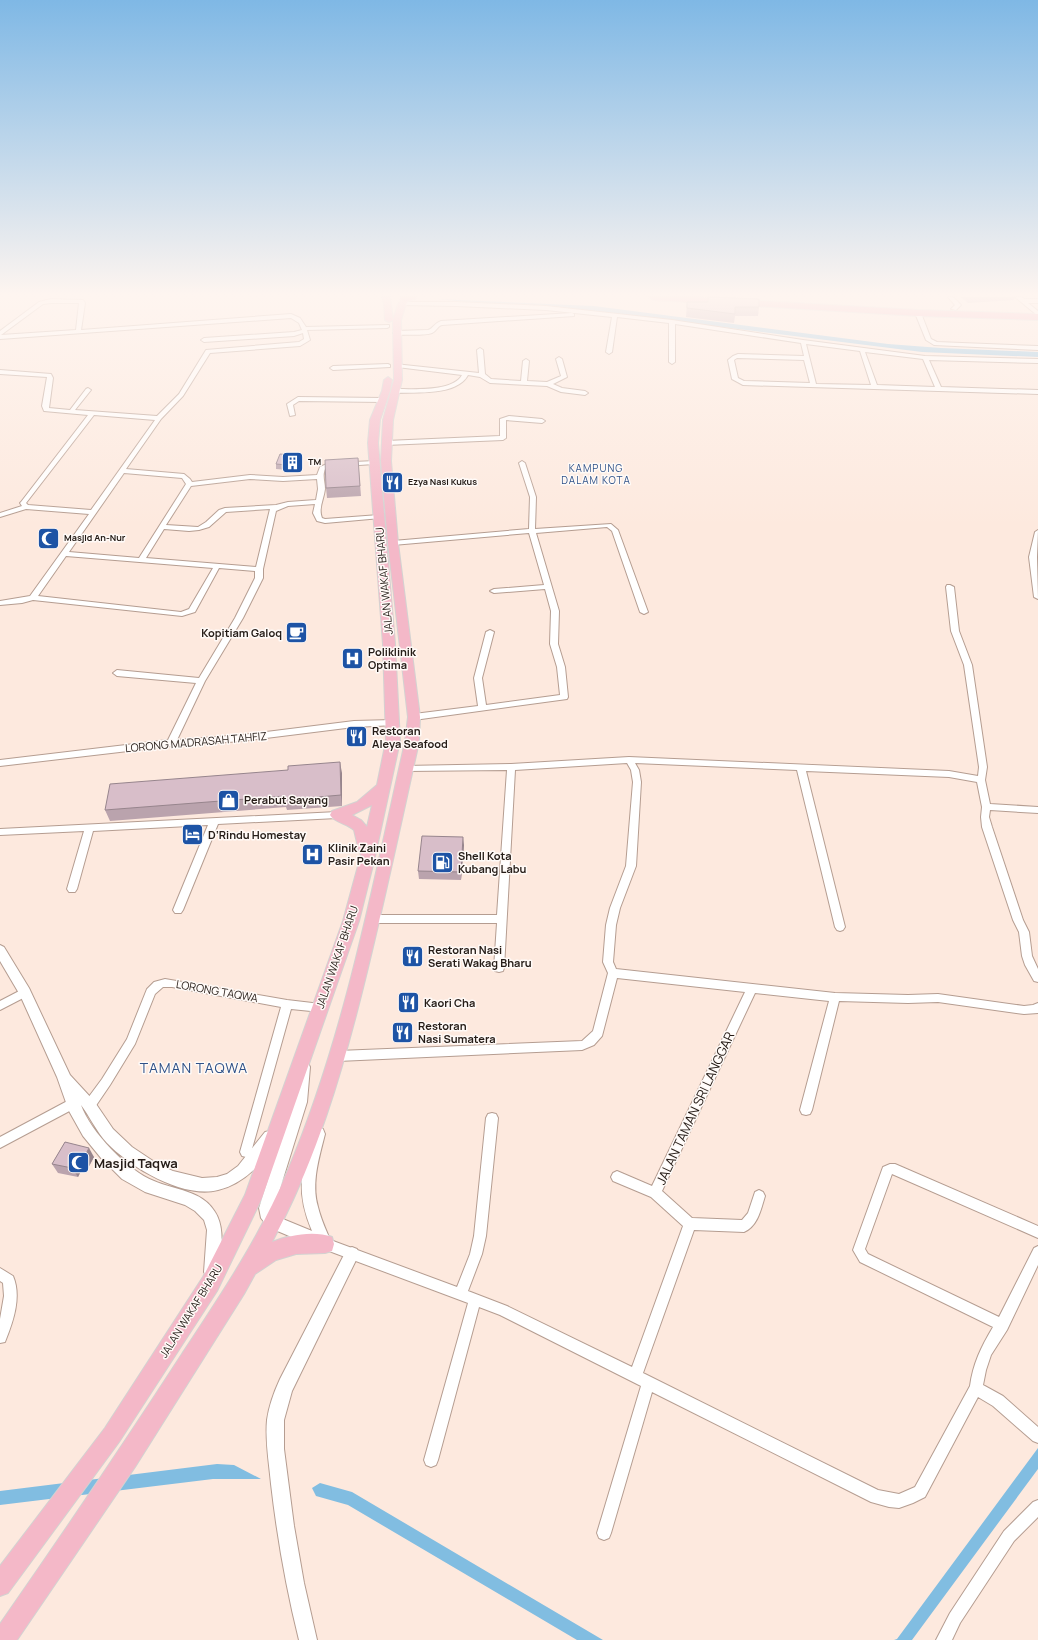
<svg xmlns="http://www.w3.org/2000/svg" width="1038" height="1640" viewBox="0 0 1038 1640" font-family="Manrope,sans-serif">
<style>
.water{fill:#81bde1}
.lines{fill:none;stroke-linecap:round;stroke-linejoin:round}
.minor-casing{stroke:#b59d91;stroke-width:2}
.tertiary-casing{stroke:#b59d91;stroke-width:2}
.primary-casing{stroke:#d3d2d1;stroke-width:2}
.trunk-casing{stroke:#d3d2d1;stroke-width:2}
.minor{fill:#fff;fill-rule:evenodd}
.tertiary{fill:#fff;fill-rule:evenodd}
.primary{fill:#f4b8c8;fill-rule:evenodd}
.trunk{fill:#f0a0b6;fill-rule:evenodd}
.wall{fill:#baa3ad}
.shaded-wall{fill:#97858d}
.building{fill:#d8bec9;stroke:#97858d}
.labels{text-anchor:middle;stroke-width:3;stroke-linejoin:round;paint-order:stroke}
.far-poi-label{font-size:9px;font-weight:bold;fill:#251c17;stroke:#fffaf7;text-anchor:start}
.far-neighbourhood-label{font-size:10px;letter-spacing:1px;fill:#2e5188;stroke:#fffaf7}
.street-label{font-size:11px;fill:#251c17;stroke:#fffaf7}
.poi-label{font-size:11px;font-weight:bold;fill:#251c17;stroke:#fffaf7;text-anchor:start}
.near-street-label{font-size:13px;fill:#251c17;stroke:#fffaf7}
.near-poi-label{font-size:13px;font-weight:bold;fill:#251c17;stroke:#fffaf7;text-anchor:start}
.near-neighbourhood-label{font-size:14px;letter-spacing:1px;fill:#2e5188;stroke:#fffaf7}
</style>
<rect width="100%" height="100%" fill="#fde9de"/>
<!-- water -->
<g class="water">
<polygon points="438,299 594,306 888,344 941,348 1038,352 1038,357 922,352 594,311 465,302"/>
<polygon points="1038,1448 1038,1469 912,1640 894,1640 897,1639"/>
<polygon points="217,1464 234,1465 261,1479 213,1479 0,1505 0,1491"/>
<polygon points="320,1483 352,1492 603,1640 577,1640 348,1505 316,1496 312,1488"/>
</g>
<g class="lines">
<defs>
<g id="minor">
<polygon points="948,297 953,297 961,305 956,310 951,309 955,305"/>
<polygon points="1015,297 1021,297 1024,299 1038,299 1038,303 1028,303 1038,311 1038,316"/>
<path d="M51,299L83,300L85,303L81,330L291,314L300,318L306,327L389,325V327L387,328L307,330L310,340L300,346L210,353L183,396L161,419L126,469L184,474L190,479L192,482L250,475L283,477L317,475L320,467L329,463L376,461L377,462L374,464L330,467L325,469C322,476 325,482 325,489C324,499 318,508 322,518L325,519L379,515L381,516V518L325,523L317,521L313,513L315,504L288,506L276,511L263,569V578L243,618L205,681L177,740L242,735L354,721L393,720L396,721L397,723L396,725L354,727L242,741L171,746L0,766V760L168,740L196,683L117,676L113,673L117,670L199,678L235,618L255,578V571L219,568L195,612L182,616L33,600L22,603L0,605V601L30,596L89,514L26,509L0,517V513L22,506L20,503L21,502L88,415L44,411L42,406L47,377L0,374V370L51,374L53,378L49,408L70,410L86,389L88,388L91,390L75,410L157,416L179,394L206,350L299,342L304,339L303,333L294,336L204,342L201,340L204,338L294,332L302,330L299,323L291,318L0,339V331L39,302ZM51,303H79L76,330L1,335L43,304ZM94,415L155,420L91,510L28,505L26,503ZM124,473L182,478L186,484L139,558L69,552ZM250,479L283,481L317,479L318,489L316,500L288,502L276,505L225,508L219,510L206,522L198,527L166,525L191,486ZM270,509L256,567L146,558L164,529L189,531L199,530L209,527L226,512ZM66,556L213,568L189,609L181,612L38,596Z"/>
<path d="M402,302H456L546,306L672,320L803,340L925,356L1038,359V363L929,360L941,387L1038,390V394L743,385L732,379L728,360L733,356L738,354L804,356L801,343L675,324V362L672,364L669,362V323L617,317L612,352L609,354L606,352L612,317L546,310L456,306L400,305L399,304ZM806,344L860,351L871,385L816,384ZM865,352L923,359L935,387L877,385ZM737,358L804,360L810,383L744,381L738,378L734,360Z"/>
<polygon points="918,311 921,313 931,339 937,342 1038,346 1038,350 934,345 926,340 915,313"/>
<path d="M572,313L574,314V316L442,325C437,326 437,331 432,333C424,336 406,334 396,335L393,333L396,331L428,330C434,328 433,324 441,321Z"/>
<path d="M480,348L483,350L485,374L491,379L521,381L523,361L526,359L529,361L527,381L547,382L561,376L556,359L559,357L562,359L567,377L553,384L562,388L585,391L588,393L585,395L561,392L547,386L490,383L480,377L468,375C457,396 416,392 396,393L393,391L396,389C413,389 453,392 462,375L397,367L395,366V364L479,373L477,350Z"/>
<polygon points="388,364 390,365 390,367 333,370 330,368 333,366"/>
<polygon points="298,397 383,398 386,400 383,402 299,401 293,405 295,415 290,416 287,404"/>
<polygon points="509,416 542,419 545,421 542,423 506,420 506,438 503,440 386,445 383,443 386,441 500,436 500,419"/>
<polygon points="522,461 525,463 536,497 535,529 611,524 618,530 648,612 644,614 640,612 612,531 607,527 536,533 559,611 558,644 565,667 568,697 567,699 414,720 411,719 410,717 414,714 478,706 474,678 486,632 490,630 494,632 482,678 486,705 560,695 557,667 550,644 551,611 545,589 494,593 490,591 494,589 544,585 529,533 393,545 390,543 393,541 529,529 530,497 519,463"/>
<polygon points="1038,530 1037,557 1038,599 1034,597 1029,557 1035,532"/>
<path d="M947,585H950L954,587L959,631L972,665L987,767L985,780L990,804L1038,807V813L990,810L989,817L992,827L1023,920L1029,932L1032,956L1038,969V982L1034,981L1025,965L1022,956L1019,932L1013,920L982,827L981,817L982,807L977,782L949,777L806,771L845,927L843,930L840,931L837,930L835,927L797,770L635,763L639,770L641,782L636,866L620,908L616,925L613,962L616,969L835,993L908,995L938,994L1024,1006L1033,1005L1038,1003V1013L1024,1014L938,1002L908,1003L839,1001L812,1110L810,1114L806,1115L802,1114L800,1110L829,1001L755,993L662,1191L692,1218L742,1220L748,1213L755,1192L759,1190L763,1192L765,1196C761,1209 758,1226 744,1232L694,1230L643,1373L878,1490L899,1494L915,1487L970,1386C973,1364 981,1347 993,1327L860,1262L853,1250L883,1167L890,1164H895L1038,1226V1238L892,1174L865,1249L868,1254L999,1317L1034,1248L1038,1246V1265L1007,1330L991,1355L986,1370L983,1385L1003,1396L1038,1427V1443L1033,1441L993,1406L978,1397L925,1497L913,1503L899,1508L889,1507L871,1502L652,1392L611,1533L609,1538L604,1540L599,1538L597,1533L641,1386L500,1315L479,1307L438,1460L436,1465L431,1467L426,1465L424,1460L468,1303L321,1248L319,1244L321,1240L325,1238L457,1287L470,1254L474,1236L486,1118L488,1114L492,1113L496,1114L498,1118L486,1236L482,1254L468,1291L507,1306L632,1367L683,1226L651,1197L613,1181L611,1177L613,1173L617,1171L652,1186L745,992L617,978L602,1036L594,1045L582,1050L338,1061L334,1059L333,1056L334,1053L338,1051L582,1041L593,1031L608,973L603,962L606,925L610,908L626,866L633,782L631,770L627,763L515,770L504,968L503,971L499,972L495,971L494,968L497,923H373L370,922L368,919L370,916L373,915H497L507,770L407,771L404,770L403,768L404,766L511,764L629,757L949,771L978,776L979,767L964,665L951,631L946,587Z"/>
<polygon points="337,812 341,815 337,818 218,824 183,910 181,913 175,913 173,910 208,825 93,831 77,889 75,892 69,892 67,889 84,831 0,835 0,829"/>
<polygon points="165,979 287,1000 321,1004 325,1005 326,1008 325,1011 321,1012 291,1009 250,1156 246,1157 242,1156 240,1152 281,1007 172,987 163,987 155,994 135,1044 110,1085 93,1110 89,1111 85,1110 83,1106 85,1102 102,1079 127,1039 147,989 154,982"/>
<polygon points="25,988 29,989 30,992 29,995 0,1010 0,1001"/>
<polygon points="73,1098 77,1099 79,1103 77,1107 0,1148 0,1137"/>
<path d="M0,1268L13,1276C22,1297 13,1322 5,1342L0,1343V1319L4,1296L3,1283L0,1281Z"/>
<polygon points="1038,1500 1038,1517 1014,1541 960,1623 952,1640 936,1640 950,1613 1004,1531 1033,1502"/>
</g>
<g id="tertiary">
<path d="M0,945L4,947L29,988L70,1075L94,1101L113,1129L132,1147L159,1165L173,1171L202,1178L217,1177L227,1174L238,1166L265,1132L270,1131L275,1132L277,1137C266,1161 244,1184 218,1190C183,1199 130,1167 107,1143C96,1131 90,1117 81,1105C90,1131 128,1171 154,1181C174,1190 202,1190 215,1212C226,1229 220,1253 220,1272L217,1277L212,1280L207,1277L204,1272L207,1230L204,1220L195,1211L185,1205L145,1192L122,1179L101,1158L83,1136L69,1111L57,1077L20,995L0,961Z"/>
<path d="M303,1061L308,1063L310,1067L307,1102L273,1211L278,1217L312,1231C296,1193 301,1172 311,1134L313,1129L318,1128L323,1129L325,1134C319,1158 311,1183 318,1207C321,1220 327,1232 332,1244L330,1249L325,1251L320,1249L318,1246L315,1247L268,1227L261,1218L259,1208L293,1102L296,1067L298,1063Z"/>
<path d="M352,1247L357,1249L359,1254L292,1391L284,1420V1449L294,1526L304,1583L317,1640H299C286,1588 277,1536 271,1484C269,1462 265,1441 267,1420C269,1406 274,1392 280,1379L347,1249Z"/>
</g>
<g id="primary">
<path d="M382,297H390L393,320L398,304L403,297H411L406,304L401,320L402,380L393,420L391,461L398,543L420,717L419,742C401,823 384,904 364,984C342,1073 316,1161 272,1242C289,1235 314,1230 332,1237L334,1244L332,1251L325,1253L296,1254L276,1260L255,1274L244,1294L135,1467L17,1640H0V1624C62,1535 123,1445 182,1354C221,1295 261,1235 288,1170C345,1035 373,884 405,742L408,717L388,543L381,461L383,420L394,380L393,320L389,322L385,320L384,303Z"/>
<path d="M388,377L392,380L390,391L380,420L378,443L395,644L400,741L374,861L359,921L262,1198L217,1291L119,1442L8,1593L0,1596V1566L105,1428L203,1277L245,1195L343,921L361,855L359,851L354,830C348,824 334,822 330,815L332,811L357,802L377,785L386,741L383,644L368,443L370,420L382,391L384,380ZM372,805L367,827L361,820L352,815Z"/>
</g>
<g id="trunk">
<polygon points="401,297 416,297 415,299 404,302 400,299"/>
<polygon points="649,297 692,297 918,310 1038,314 1038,320 918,316 653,300"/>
</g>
</defs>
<!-- minor casing -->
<use href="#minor" class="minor-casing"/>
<!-- tertiary casing -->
<use href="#tertiary" class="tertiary-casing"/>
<!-- primary casing -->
<use href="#primary" class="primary-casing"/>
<!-- trunk casing -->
<use href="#trunk" class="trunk-casing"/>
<!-- minor -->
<use href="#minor" class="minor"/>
<!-- tertiary -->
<use href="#tertiary" class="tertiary"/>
<!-- primary -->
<use href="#primary" class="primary"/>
<!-- trunk -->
<use href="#trunk" class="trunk"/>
</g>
<!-- wall -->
<g class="wall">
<polygon points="961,297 1015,297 1014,300 968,303"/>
<polygon points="687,302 759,307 758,316 735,316 734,323 686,317"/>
<polygon points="291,455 292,459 288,470 276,469 276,464"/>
<polygon points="358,458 361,496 327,498 326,488"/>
<polygon points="342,773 342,806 287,810 286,807 110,821 105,810"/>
<polygon points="464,845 461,880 419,879 418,871"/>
<polygon points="65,1142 94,1157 87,1170 82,1169 78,1177 58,1173 52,1164"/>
</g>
<!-- shaded-wall -->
<g class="shaded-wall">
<polygon points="291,455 292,459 288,470 287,465"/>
<polygon points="340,762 342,773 342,806 341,795"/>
<polygon points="463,837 464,845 461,880 461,872"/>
<polygon points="89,1148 94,1157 87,1170 82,1161"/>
<polygon points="76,1160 82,1169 78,1177 72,1168"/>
</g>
<!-- building -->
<g class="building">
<polygon points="708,297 759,299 759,307 735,307 735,314 687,308 687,302 708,302"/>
<polygon points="280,454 291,455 287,465 276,464"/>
<polygon points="358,458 360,486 326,488 325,460"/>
<polygon points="340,762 341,795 284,800 285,796 105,810 110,784 288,770 288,766"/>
<polygon points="422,836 463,837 461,872 418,871"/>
<polygon points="65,1142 89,1148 82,1161 76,1160 72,1168 52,1164"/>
</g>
<!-- sky -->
<linearGradient id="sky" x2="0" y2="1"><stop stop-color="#7fb8e5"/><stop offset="0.56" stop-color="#fef5f0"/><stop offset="1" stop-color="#fef5f0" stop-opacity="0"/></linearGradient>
<rect width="1038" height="526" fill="url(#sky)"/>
<!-- icons -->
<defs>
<symbol id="building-square" viewBox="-11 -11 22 22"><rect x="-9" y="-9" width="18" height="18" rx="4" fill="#1d53a5" stroke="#fffaf7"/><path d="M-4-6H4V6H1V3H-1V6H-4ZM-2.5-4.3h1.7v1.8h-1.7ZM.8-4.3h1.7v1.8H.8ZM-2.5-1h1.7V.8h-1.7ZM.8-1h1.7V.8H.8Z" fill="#fff"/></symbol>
<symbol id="restaurant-square" viewBox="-11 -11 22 22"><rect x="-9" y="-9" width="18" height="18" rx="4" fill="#1d53a5" stroke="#fffaf7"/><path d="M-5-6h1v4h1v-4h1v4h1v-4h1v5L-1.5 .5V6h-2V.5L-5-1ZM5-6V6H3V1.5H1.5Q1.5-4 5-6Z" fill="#fff"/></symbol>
<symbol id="mosque-square" viewBox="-11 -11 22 22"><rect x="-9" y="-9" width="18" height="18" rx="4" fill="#1d53a5" stroke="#fffaf7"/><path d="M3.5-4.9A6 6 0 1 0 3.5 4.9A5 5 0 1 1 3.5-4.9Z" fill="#fff"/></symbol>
<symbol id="cafe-square" viewBox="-11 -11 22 22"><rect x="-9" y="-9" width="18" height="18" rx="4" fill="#1d53a5" stroke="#fffaf7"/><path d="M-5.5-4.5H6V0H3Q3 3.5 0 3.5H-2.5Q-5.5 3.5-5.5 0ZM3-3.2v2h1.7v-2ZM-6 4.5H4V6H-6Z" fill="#fff"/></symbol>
<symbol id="hospital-square" viewBox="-11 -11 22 22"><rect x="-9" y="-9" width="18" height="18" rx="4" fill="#1d53a5" stroke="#fffaf7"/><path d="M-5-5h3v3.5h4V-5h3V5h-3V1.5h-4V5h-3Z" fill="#fff"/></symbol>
<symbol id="shop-square" viewBox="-11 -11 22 22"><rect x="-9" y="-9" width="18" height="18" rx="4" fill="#1d53a5" stroke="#fffaf7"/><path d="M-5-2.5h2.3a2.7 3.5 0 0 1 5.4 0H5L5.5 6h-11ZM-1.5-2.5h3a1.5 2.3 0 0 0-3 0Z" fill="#fff"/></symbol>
<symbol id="hotel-square" viewBox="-11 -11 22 22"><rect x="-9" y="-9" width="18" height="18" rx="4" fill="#1d53a5" stroke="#fffaf7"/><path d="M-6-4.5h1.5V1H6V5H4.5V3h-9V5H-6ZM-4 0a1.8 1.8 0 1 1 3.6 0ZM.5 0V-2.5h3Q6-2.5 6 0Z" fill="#fff"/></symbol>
<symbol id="fuel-square" viewBox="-11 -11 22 22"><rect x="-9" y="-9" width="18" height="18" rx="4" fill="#1d53a5" stroke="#fffaf7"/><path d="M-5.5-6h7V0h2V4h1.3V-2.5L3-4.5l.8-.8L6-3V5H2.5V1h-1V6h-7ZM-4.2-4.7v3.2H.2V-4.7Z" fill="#fff"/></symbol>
</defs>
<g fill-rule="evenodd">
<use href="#building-square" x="280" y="450" width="25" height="25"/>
<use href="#restaurant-square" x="380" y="470" width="25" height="25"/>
<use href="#mosque-square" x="36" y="526" width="25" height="25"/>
<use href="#cafe-square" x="284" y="620" width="25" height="25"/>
<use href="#hospital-square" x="340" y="646" width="25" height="25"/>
<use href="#restaurant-square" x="344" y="724" width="25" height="25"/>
<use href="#shop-square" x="216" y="788" width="25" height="25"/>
<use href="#hotel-square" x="180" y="822" width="25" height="25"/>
<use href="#hospital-square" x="300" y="842" width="25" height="25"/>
<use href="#fuel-square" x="430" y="850" width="25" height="25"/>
<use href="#restaurant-square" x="400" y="944" width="25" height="25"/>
<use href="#restaurant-square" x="396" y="990" width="25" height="25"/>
<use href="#restaurant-square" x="390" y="1020" width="25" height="25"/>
<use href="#mosque-square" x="66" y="1150" width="25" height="25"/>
</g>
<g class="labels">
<!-- far-poi labels -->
<g class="far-poi-label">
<text x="308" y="465">TM</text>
<text x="408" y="485">Ezya Nasi Kukus</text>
<text x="64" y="541">Masjid An-Nur</text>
</g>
<!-- far-neighbourhood labels -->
<g class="far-neighbourhood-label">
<text x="596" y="472">KAMPUNG<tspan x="596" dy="12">DALAM KOTA</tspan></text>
</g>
<!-- street labels -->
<g class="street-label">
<text transform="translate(384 581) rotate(-95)" y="4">JALAN WAKAF BHARU</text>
<text transform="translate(196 742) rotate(-5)" y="4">LORONG MADRASAH TAHFIZ</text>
<text transform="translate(337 957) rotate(-71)" y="4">JALAN WAKAF BHARU</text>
<text transform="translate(217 991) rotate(10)" y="4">LORONG TAQWA</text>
<text transform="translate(191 1311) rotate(-58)" y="4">JALAN WAKAF BHARU</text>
</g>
<!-- poi labels -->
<g class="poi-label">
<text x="282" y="637" text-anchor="end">Kopitiam Galoq</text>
<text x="368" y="656">Poliklinik<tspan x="368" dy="13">Optima</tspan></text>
<text x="372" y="735">Restoran<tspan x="372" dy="13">Aleya Seafood</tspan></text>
<text x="244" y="804">Perabut Sayang</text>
<text x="208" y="839">D’Rindu Homestay</text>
<text x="328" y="852">Klinik Zaini<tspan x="328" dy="13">Pasir Pekan</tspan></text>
<text x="458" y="860">Shell Kota<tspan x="458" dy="13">Kubang Labu</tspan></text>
<text x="428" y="954">Restoran Nasi<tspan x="428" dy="13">Serati Wakag Bharu</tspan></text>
<text x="424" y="1007">Kaori Cha</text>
<text x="418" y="1030">Restoran<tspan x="418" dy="13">Nasi Sumatera</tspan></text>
</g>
<!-- near-street labels -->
<g class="near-street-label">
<text transform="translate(695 1108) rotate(-65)" y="5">JALAN TAMAN SRI LANGGAR</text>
</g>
<!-- near-poi labels -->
<g class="near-poi-label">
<text x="94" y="1168">Masjid Taqwa</text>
</g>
<!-- near-neighbourhood labels -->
<g class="near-neighbourhood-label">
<text x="194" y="1073">TAMAN TAQWA</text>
</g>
</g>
</svg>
